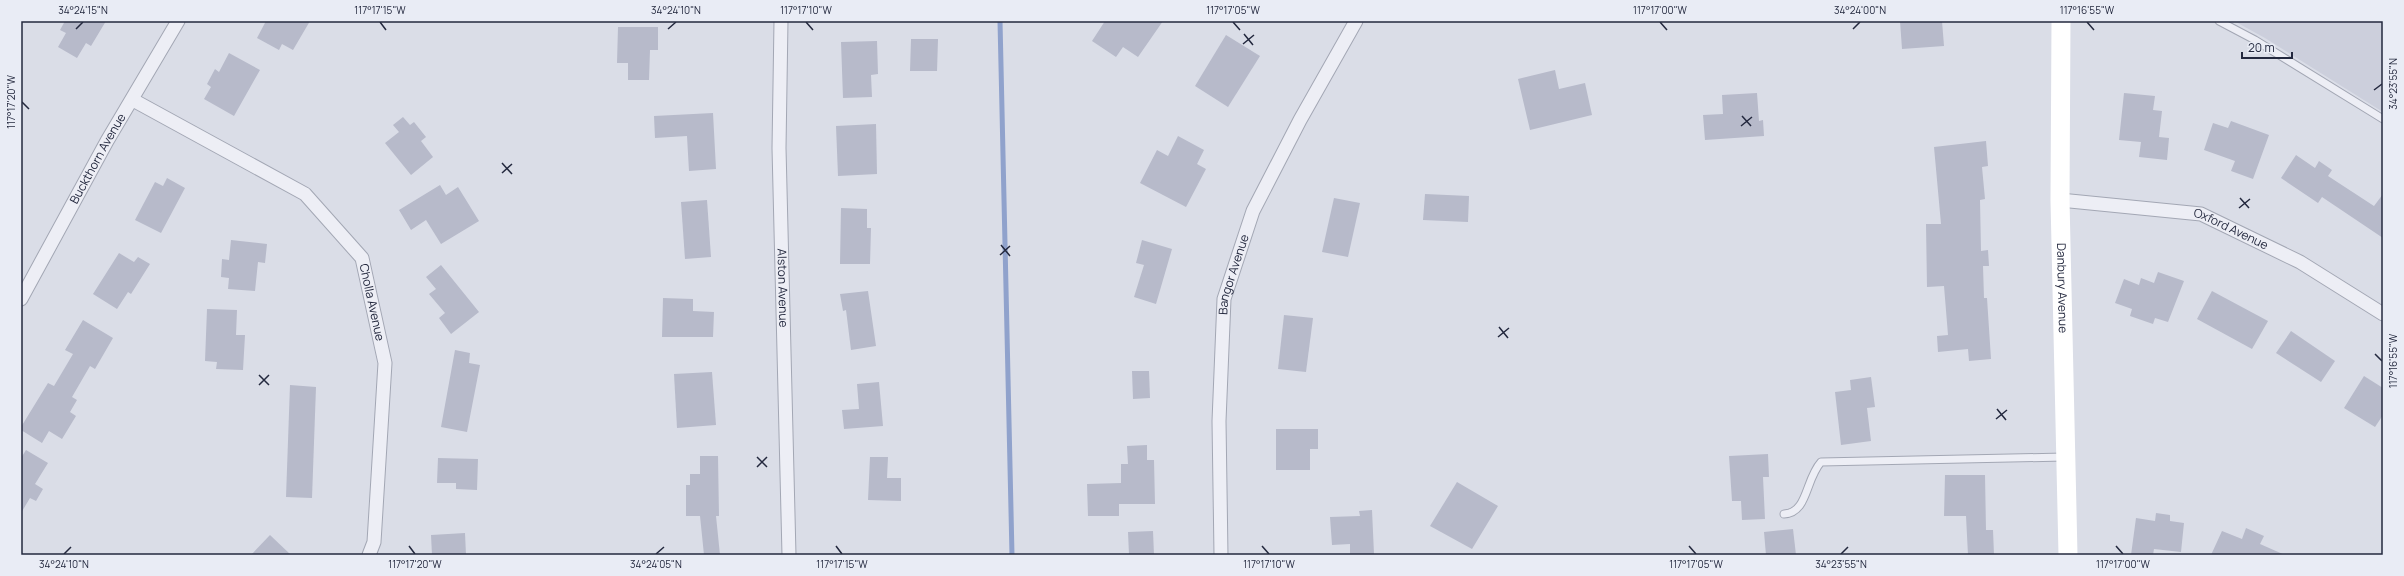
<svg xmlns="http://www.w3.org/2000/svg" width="2404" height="576" viewBox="0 0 2404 576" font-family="Manrope,sans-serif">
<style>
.built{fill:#cccfdc}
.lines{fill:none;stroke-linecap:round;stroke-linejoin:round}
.stream{stroke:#90a2cc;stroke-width:5}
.building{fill:#b7baca}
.lane-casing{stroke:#a3a7b4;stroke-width:9}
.street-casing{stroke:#a3a7b4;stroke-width:15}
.lane{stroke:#edeef5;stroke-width:7}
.street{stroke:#edeef5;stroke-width:13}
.secondary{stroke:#fff;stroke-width:19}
.ticks{fill:none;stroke:#23283e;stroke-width:1.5}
.labels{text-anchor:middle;stroke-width:3;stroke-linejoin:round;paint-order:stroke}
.street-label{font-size:12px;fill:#23283e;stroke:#e9ecf5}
.neatline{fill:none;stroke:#23283e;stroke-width:1.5}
.ticks-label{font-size:10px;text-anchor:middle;fill:#23283e}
</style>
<rect width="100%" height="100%" fill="#dadde7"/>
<!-- built -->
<polygon class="built" points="2234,21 2383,21 2383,112 2265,38"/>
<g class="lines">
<!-- stream -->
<polyline class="stream" points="1000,21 1012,555"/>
</g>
<!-- building -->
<g class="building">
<polygon points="65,21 106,21 91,46 86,43 77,58 58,47 66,33 60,30"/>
<polygon points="266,21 310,21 293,50 282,44 279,50 257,38"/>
<polygon points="1105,21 1163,21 1138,57 1123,47 1116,57 1092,41"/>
<polygon points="1900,21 1942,21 1944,46 1902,49"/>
<polygon points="618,27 658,27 658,50 650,50 649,80 628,80 628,63 617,63"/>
<polygon points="1226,35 1260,56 1228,107 1195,86"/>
<polygon points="911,39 938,39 937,71 910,71"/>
<polygon points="877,41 878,74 871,75 872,97 843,98 841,42"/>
<polygon points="229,53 260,70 234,116 204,99 211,87 207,84 215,69 219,72"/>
<polygon points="1555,70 1559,89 1585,83 1592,115 1530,130 1518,79"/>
<polygon points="1757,93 1759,121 1763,120 1764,136 1705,140 1703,115 1723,114 1722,95"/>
<polygon points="2124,93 2155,96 2153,110 2162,111 2159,137 2169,138 2167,160 2139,157 2141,142 2119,140"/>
<polygon points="713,113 716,169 689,171 687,136 655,138 654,116"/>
<polygon points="403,117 410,125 414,122 426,137 421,141 433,157 411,175 385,143 399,132 393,125"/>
<polygon points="2231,121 2269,135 2253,179 2231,171 2235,161 2204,150 2213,123 2228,128"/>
<polygon points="876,124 877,174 838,176 836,126"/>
<polygon points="1178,136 1204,150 1197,164 1206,169 1186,207 1140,183 1157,150 1168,156"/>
<polygon points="1986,141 1988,166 1982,167 1985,199 1980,200 1981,251 1988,250 1989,266 1983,266 1984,298 1987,298 1991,359 1969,361 1968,349 1938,352 1937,336 1948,335 1944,286 1927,287 1926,224 1941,224 1934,147"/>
<polygon points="2296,155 2315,168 2319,161 2332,170 2328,176 2374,206 2383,194 2383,238 2322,197 2318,203 2281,178"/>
<polygon points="167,178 185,188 161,233 135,220 155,182 163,186"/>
<polygon points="440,185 446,195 458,187 479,221 441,244 426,220 411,230 399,210"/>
<polygon points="1425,194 1469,196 1468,222 1423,220"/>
<polygon points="1334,198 1360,203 1348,257 1322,252"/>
<polygon points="707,200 711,257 685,259 681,202"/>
<polygon points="841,208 867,209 867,228 871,228 870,264 840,264"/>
<polygon points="231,240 267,244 265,263 258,262 255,291 228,289 229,278 221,277 222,259 229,260"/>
<polygon points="1142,240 1172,249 1156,304 1134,297 1144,265 1136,263"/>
<polygon points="119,253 134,262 138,257 150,264 131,294 128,292 117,309 93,294"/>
<polygon points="441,265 479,312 451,334 439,318 445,313 429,294 436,289 426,277"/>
<polygon points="2158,272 2184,281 2168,322 2155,318 2153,324 2130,316 2132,309 2115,303 2124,279 2139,285 2141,278 2154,283"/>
<polygon points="868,291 876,346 851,350 846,310 843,311 840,294"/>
<polygon points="2212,291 2268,321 2252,349 2197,319"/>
<polygon points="663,298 693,299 693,311 714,312 713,337 662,337"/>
<polygon points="207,309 237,310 236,335 245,335 243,370 216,369 217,362 205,361"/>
<polygon points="1284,315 1313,318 1306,372 1278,369"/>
<polygon points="83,320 113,338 95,369 90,366 72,397 77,400 70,412 76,416 62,439 49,431 42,443 21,430 21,427 48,383 54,386 73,354 65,350"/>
<polygon points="2291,331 2335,361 2321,382 2276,353"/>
<polygon points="455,350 470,353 469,363 480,365 467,432 441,427"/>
<polygon points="1132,371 1149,371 1150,398 1133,399"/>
<polygon points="712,372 716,425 677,428 674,374"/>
<polygon points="2364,376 2383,388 2383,415 2375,427 2344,408"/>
<polygon points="1871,377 1875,407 1867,408 1871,441 1841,445 1835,392 1851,390 1850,380"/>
<polygon points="879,382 883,426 844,429 842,410 859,409 857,384"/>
<polygon points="290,385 316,387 312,498 286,497"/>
<polygon points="1276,429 1318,429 1318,449 1310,449 1310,470 1276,470"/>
<polygon points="1147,445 1147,460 1154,460 1155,504 1119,504 1119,516 1088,516 1087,484 1121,483 1121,464 1128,464 1127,446"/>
<polygon points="26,450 48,463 35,484 43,489 36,501 30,498 21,513 21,458"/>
<polygon points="1768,454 1769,477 1763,477 1765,519 1742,520 1741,501 1732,501 1729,456"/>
<polygon points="700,456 718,456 719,516 716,516 720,555 704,555 700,516 686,516 686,485 690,485 690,474 700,474"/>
<polygon points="870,457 888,457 887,478 901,478 901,501 868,500"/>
<polygon points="438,458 478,459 477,490 456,489 456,483 437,483"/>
<polygon points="1945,475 1985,475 1986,530 1993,530 1994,555 1968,555 1966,516 1944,516"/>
<polygon points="1457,482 1498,506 1472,549 1430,526"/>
<polygon points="1372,510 1374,554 1350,555 1350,544 1332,545 1330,517 1360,516 1359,511"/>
<polygon points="2156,513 2170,515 2170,521 2184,523 2181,552 2154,549 2153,555 2131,555 2136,518 2155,521"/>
<polygon points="2246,528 2264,536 2260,544 2285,555 2211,555 2222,531 2242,539"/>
<polygon points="1793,529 1796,555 1766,555 1764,532"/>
<polygon points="1153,531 1154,555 1129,555 1128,532"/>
<polygon points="465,533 466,555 432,555 431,535"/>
<polygon points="270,535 291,555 251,555"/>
</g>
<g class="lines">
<defs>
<g id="lane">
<polyline points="2219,21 2255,40 2383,119"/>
<path d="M1784,514C1808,513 1805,480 1821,462L2064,457"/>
</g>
<g id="street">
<path id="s1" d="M781,21L779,148L789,555"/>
<path id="s2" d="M133,100L305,194L362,258L385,363L374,542L369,555"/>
<path id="s3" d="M2060,200L2201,214L2300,262L2383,314"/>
<path id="s4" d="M21,299L107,141L178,21"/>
<path id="s5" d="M1221,555L1219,421L1224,299L1253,211L1300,120L1356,21"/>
</g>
</defs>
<!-- lane casing -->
<use href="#lane" class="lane-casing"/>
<!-- street casing -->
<use href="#street" class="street-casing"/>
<!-- lane -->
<use href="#lane" class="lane"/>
<!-- street -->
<use href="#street" class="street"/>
<!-- secondary -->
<path class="secondary" id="s6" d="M2061,21L2060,200L2068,555"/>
</g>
<!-- ticks -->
<path class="ticks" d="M380,22L386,30M806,22L813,30M1233,22L1240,30M1660,22L1667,30M2087,22L2094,30M76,29L83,22M668,29L676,22M1853,29L1860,22M1244,34L1253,45M1243,44L1254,35M2374,90L2382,84M22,102L29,109M1742,116L1751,126M1741,126L1752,117M502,163L512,174M502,173L512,164M2240,198L2249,208M2239,208L2250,199M1001,245L1010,256M1000,255L1010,246M1499,327L1508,338M1498,337L1509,328M2375,354L2382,361M259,375L269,385M259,385L269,375M1997,409L2006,420M1996,419L2007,410M757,457L767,467M757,467L767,457M409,546L415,554M836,546L842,554M1262,546L1269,554M1689,546L1696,554M2116,546L2123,554M64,554L71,547M656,554L664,547M1841,554L1848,547"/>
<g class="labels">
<!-- street labels -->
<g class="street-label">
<text dy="4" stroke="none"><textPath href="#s4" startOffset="160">Buckthorn Avenue</textPath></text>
<text dy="4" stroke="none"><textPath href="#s3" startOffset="175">Oxford Avenue</textPath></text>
<text dy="4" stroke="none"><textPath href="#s5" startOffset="282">Bangor Avenue</textPath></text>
<text dy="4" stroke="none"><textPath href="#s1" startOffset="267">Alston Avenue</textPath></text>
<text dy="4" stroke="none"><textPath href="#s6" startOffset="267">Danbury Avenue</textPath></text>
<text dy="4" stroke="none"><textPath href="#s2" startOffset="327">Cholla Avenue</textPath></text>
</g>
</g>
<!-- border -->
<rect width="2404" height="576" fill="none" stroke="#e9ecf5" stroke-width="44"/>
<!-- scale -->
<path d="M2242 52v6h50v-6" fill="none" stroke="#23283e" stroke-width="2"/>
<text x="2248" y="52" font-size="12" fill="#23283e" stroke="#e9ecf5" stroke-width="3" paint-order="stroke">20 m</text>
<rect x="22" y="22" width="2360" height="532" class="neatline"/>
<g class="ticks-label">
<text x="83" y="14">34°24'15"N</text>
<text x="380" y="14">117°17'15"W</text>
<text x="676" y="14">34°24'10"N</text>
<text x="806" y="14">117°17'10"W</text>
<text x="1233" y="14">117°17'05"W</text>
<text x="1660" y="14">117°17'00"W</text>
<text x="1860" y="14">34°24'00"N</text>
<text x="2087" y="14">117°16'55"W</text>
<text transform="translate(2393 84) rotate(-90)" y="4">34°23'55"N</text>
<text transform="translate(11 102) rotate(-90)" y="4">117°17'20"W</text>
<text transform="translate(2393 361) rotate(-90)" y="4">117°16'55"W</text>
<text x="64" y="568">34°24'10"N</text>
<text x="415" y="568">117°17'20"W</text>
<text x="656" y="568">34°24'05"N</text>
<text x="842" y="568">117°17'15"W</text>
<text x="1269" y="568">117°17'10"W</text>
<text x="1696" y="568">117°17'05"W</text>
<text x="1841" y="568">34°23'55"N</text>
<text x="2123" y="568">117°17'00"W</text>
</g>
</svg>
